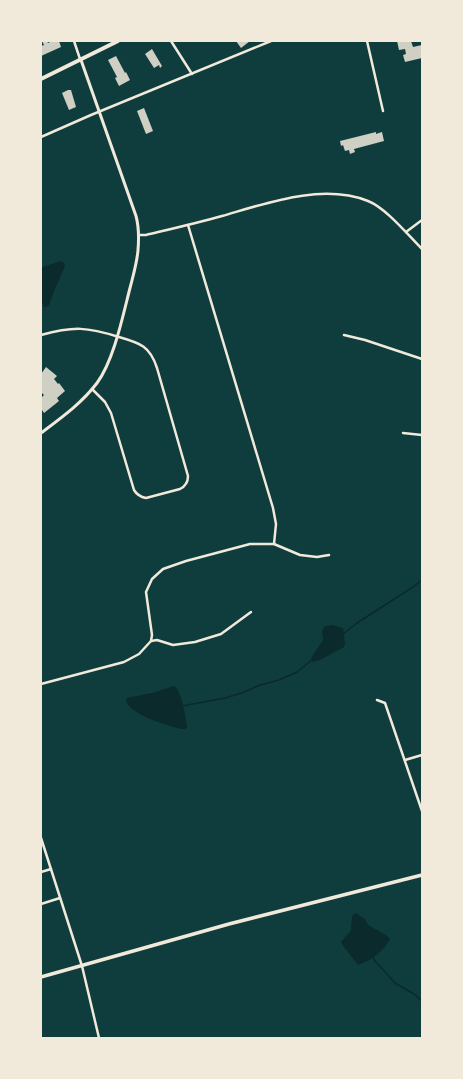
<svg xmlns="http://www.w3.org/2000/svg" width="463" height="1079" viewBox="0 0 463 1079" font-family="Roboto,sans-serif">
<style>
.water{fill:#0a2a2b}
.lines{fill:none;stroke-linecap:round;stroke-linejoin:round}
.stream{stroke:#0a2a2b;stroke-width:1.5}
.building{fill:#cfcfc3}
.minor{stroke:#f1e9da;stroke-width:2.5}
.tertiary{stroke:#f1e9da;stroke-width:3}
.secondary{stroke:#f1e9da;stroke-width:3.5}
.primary{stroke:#f1e9da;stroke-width:4}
</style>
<rect width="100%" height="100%" fill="#0f3d3e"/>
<!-- water -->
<g class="water">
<polygon points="60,261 64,263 65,266 55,289 49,305 46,307 44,307 41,301 41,268"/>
<polygon points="332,625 343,628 345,644 344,647 320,660 312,662 311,658 323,640 322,631 325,626"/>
<path d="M173,686L176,687C183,697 185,715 187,727L185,729H181C167,725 129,715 126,700L127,698L156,692Z"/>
<path d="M356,913L365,919L368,925L386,935L390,939C383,952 372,960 358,965C354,959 343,947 341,942L351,930L352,916Z"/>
</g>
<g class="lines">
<!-- stream -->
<g class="stream">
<polyline points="343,634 357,623 413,587 422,580"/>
<polyline points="182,706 225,698 242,693 260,685 279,680 297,672 312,660"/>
<polyline points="373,957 375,961 395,983 414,994 422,1001"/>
</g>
</g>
<!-- building -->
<g class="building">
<polygon points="42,41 47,41 48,43 52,41 59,41 61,47 41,56 41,46 44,45"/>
<polygon points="236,41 250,41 241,48"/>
<polygon points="397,41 411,41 413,47 422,45 422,58 405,62 403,55 406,54 405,49 399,50"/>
<polygon points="152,49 162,66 160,68 159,65 154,68 145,54"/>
<polygon points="116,56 125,73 126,72 130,80 119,86 115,78 117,77 108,60"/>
<polygon points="68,90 71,90 76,107 69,110 62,93"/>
<polygon points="144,108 153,131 146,134 137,111"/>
<polygon points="376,132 376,134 382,132 384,141 354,149 355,152 350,154 349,150 345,151 343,145 341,146 340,141"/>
<polygon points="46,367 57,376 54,379 58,384 59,383 65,391 57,398 59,401 44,413 42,410 41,411 41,398 44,395 41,392 41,374"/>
</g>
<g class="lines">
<!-- minor -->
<g class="minor">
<polyline points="74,41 80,59"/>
<polyline points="171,41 192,74"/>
<polyline points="367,41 383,111"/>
<polyline points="41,137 91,115 271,41"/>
<polyline points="188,225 273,508 276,524 274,544"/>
<polyline points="406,232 422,220"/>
<path d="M139,235H146C171,229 197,223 222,216C267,203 322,183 368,201C386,208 408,235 422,249"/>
<path d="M41,335C74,326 87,327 119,337C140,343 150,346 157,368L188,476C188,482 186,486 180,489L146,498C141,497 137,495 134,490L111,413L105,402L92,389"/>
<polyline points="344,335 365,340 422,359"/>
<polyline points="403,433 422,435"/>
<polyline points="151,641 157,640 173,645 195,642 221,634 251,612"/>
<polyline points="41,684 124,662 139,654 151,641 152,635 146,592 152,579 163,569 186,561 250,544 274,544 300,555 317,557 329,555"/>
<polyline points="377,700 385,703 422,811"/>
<polyline points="405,760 422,755"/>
<polyline points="41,838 82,966 99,1038"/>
<polyline points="41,872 51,869"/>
<polyline points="41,904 60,898"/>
</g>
<!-- tertiary -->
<path class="tertiary" d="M41,433C61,418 82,403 97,383C114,360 123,315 130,288C133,276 137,263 138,250C139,238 139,227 136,216L81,60"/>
<!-- secondary -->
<polyline class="secondary" points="41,977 229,924 422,875"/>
<!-- primary -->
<polyline class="primary" points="41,79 118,41"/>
</g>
<!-- border -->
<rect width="463" height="1079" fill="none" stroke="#f1e9da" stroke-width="84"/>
</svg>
